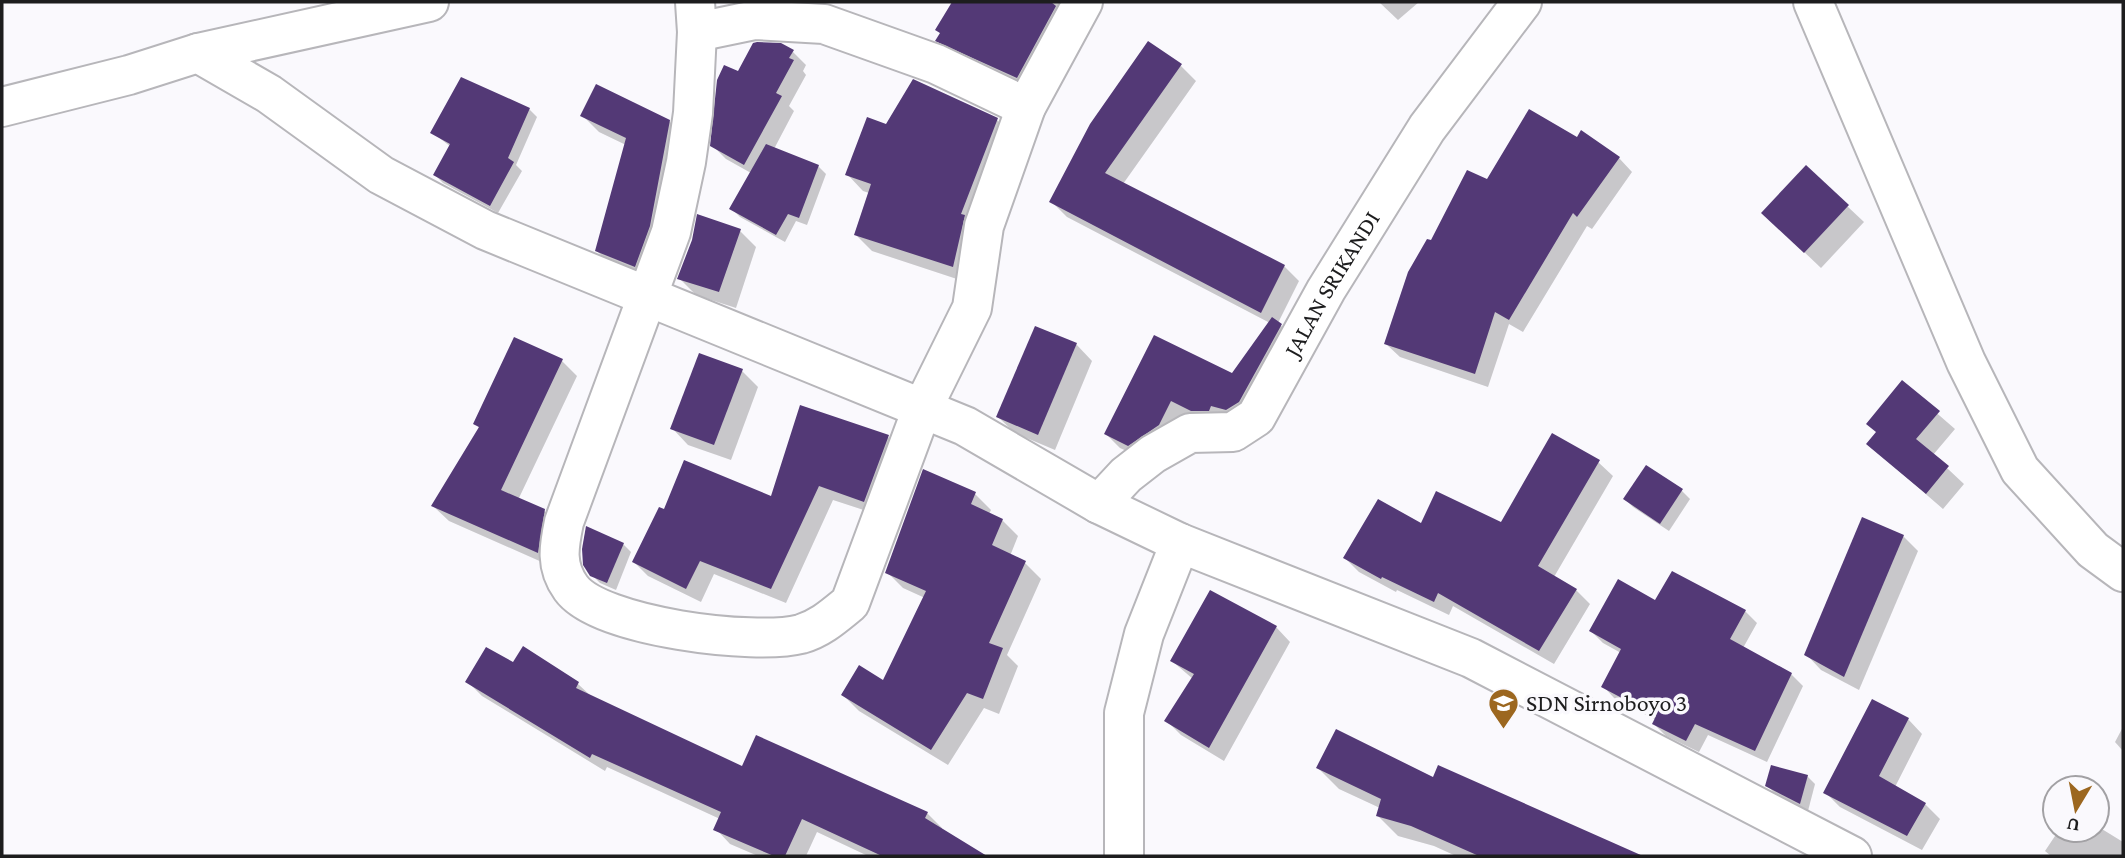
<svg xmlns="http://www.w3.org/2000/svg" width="2125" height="858" viewBox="0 0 2125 858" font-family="'Crimson Pro',serif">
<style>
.shadow{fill:#0003}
.building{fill:#533976}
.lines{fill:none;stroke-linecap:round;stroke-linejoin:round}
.street-casing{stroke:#b7b6ba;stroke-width:42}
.street{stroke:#fff;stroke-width:38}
.labels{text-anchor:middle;stroke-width:7;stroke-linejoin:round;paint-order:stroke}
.street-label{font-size:24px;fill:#1d1d1e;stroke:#faf9fd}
.poi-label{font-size:24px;fill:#1d1d1e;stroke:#faf9fd;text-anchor:start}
</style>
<rect width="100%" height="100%" fill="#faf9fd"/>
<!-- shadow -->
<g class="shadow">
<polygon points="954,2 1086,2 1033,94 954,57 938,40 941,34 937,30"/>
<polygon points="1379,2 1419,2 1398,20"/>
<polygon points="1149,44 1181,66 1196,81 1123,184 1284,266 1299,281 1278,323 1296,340 1254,416 1207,425 1186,414 1173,440 1144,459 1120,448 1106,434 1154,338 1232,376 1270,323 1067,217 1052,202"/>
<polygon points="793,52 806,65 803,71 806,75 789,106 794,111 774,149 818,166 826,174 807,225 796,221 785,242 740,217 732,209 751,173 726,159 712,145 738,74"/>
<polygon points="529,109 537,117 516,165 522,171 498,213 443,183 435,175 451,147 433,133"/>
<polygon points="583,116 669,121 686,138 651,283 613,267 597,251 626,145 599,132"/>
<polygon points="996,119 1013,136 969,283 872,251 856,235 869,193 863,191 847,174 887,126"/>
<polygon points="1619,158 1632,172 1592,229 1587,226 1523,332 1509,324 1488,387 1400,357 1386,344 1431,243 1487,182"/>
<polygon points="1847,206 1864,222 1821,268 1780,229"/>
<polygon points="740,231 756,247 736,308 696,295 679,278"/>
<polygon points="1076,344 1092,361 1055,450 1015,433 998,417"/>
<polygon points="562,361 577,376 518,500 544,511 560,526 553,567 449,521 433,506 480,429 475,423"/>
<polygon points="742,371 758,387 731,460 688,445 672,428"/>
<polygon points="1902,383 1955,429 1933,455 1964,484 1943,509 1868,444 1877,433"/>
<polygon points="888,437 903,451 879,515 833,500 786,603 714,574 701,602 648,576 634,562 665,511 772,498"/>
<polygon points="1598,462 1613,476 1554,577 1576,590 1590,604 1554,664 1453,606 1449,615 1397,590 1396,592 1359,572 1345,558 1422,526 1502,524"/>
<polygon points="1646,467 1682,491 1690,499 1669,531 1633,507 1625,499"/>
<polygon points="975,494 991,510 989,514 1002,520 1018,536 1010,556 1025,563 1041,579 1007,655 1018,666 999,714 984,708 948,765 859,711 843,695 884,682 925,598 903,588 887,572"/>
<polygon points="1903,536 1918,551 1859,690 1821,670 1806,654"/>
<polygon points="623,544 631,552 616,590 600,583 592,575"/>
<polygon points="1655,602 1745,611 1757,623 1743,648 1791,674 1803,686 1767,762 1708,735 1699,752 1666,736 1654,724 1656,720 1615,699 1603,686 1621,653 1603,643 1591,631"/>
<polygon points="1276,627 1290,642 1224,761 1181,735 1166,720 1193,679 1172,661"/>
<polygon points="514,665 578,684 592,697 743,768 927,813 942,828 941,830 972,854 970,856 868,856 817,832 806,856 758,856 730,844 716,829 720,819 607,767 605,771 482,696 467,681"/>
<polygon points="1908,719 1922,734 1895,787 1925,804 1940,819 1922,850 1840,807 1826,793"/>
<polygon points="2123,727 2123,751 2115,742"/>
<polygon points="1318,768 1434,779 1439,768 1639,856 1456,856 1434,846 1398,836 1378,816 1380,808 1339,789"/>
<polygon points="1807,776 1815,784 1808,811 1776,794 1767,786"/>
<polygon points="2097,826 2123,842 2123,856 2051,856 2045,851 2059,830 2097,830"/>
</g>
<!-- building -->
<g class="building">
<polygon points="952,2 1051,2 1056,6 1017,78 935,41 940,33 935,30"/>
<polygon points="1148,41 1182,64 1105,173 1285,265 1261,313 1049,202 1090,124"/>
<polygon points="757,42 781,43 794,50 789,58 794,60 776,93 782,96 744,165 710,146 717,80 724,65 738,71 753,43"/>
<polygon points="461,77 530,108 508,158 514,162 490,206 433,175 450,144 430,133"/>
<polygon points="913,79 998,118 961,214 965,215 953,267 854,235 871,184 845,175 867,117 886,124"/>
<polygon points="596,84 670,120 650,226 635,267 595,251 626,138 580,116"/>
<polygon points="1529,109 1577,137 1581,130 1620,157 1577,217 1573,213 1509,320 1495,312 1475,374 1384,344 1408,272 1427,239 1431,240 1467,170 1487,179"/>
<polygon points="766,144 819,165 799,218 788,214 776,235 729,209"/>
<polygon points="1806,165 1849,205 1804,253 1761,213"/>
<polygon points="697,214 741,229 719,292 677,279 692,240"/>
<polygon points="1272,317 1282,324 1239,402 1226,410 1211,406 1209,411 1191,411 1171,401 1159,425 1128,446 1104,434 1154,335 1232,373"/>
<polygon points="1035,326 1077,343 1038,435 996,417"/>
<polygon points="514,337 563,359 501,490 545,509 538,553 431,506 479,427 473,424"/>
<polygon points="699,353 743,369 714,445 670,429"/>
<polygon points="1902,380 1940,411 1916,439 1949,466 1926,494 1866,444 1876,432 1866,424"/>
<polygon points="800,405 889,435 864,502 819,486 771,589 700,561 686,589 632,562 659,507 664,509 684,460 771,496"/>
<polygon points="1552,433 1600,460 1538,566 1577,589 1539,651 1438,593 1434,602 1382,577 1381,579 1343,558 1378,499 1421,523 1436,491 1501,522"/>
<polygon points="1646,465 1683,489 1660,524 1623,499"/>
<polygon points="923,469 976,492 971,504 1003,519 992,545 1026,561 989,643 1003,648 983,699 967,693 931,750 841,695 859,665 883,680 926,591 885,573"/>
<polygon points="1862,517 1904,535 1844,677 1804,655"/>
<polygon points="586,526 624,543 607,583 590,576 583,565 582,549"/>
<polygon points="1672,571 1746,610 1730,639 1792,673 1755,751 1695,724 1686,741 1652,724 1656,716 1601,687 1621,649 1589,631 1618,579 1655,600"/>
<polygon points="1210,590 1277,626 1209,748 1164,721 1194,674 1170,661"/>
<polygon points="523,646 579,682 576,688 742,766 756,735 928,812 925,818 987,856 882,856 802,819 785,856 774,856 713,830 721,812 592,754 590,758 465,682 486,647 513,662"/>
<polygon points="1872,699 1909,718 1879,776 1926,803 1907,836 1823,793"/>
<polygon points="1336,729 1433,777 1438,765 1643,856 1479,856 1411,826 1376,816 1381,799 1316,768"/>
<polygon points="1771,765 1808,775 1800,804 1765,786"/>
</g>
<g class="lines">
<defs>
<g id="street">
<path d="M695,2L697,32L693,113L686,162L671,232L564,522C559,546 555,566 571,588C599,627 756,646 801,634C821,628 834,616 850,603L922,409L972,308L984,226L1026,107L1083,2"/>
<polyline points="1813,2 1966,362 2020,470 2093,550 2123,572"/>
<polyline points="697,32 755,20 824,24 936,64 1026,107"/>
<polyline points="198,53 429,2"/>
<polyline points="2,107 129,75 198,53 269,94 381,175 485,230 965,426 1099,504 1180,543 1471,658 1852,856"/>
<path id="s1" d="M1099,504L1126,475L1153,454L1190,433L1233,432L1256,417L1326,290L1427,128L1522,2"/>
<polyline points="1124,856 1124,713 1144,634 1180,543"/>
</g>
</defs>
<!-- street casing -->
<use href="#street" class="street-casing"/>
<!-- street -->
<use href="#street" class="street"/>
</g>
<!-- icons -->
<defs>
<symbol id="school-pin" viewBox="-11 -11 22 30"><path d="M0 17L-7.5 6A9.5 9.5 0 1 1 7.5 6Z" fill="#9c671f" stroke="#faf9fd"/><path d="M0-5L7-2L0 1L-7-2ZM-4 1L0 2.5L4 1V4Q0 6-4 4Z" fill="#fff"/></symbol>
</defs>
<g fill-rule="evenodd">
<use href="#school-pin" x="1486" y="686" width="35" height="47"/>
</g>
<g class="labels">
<!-- street labels -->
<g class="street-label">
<text dy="8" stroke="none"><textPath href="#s1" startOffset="340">JALAN SRIKANDI</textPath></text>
</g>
<!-- poi labels -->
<g class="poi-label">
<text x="1526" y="711">SDN Sirnoboyo 3</text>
</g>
</g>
<!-- border -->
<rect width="2125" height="858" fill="none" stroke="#1d1d1e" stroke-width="7"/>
<!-- north arrow -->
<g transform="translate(2076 809) rotate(190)"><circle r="33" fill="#faf9fd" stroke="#a2a1a4" stroke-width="2"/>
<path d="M0-5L12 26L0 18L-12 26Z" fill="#9c671f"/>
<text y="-10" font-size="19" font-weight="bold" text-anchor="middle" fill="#1d1d1e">U</text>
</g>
</svg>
